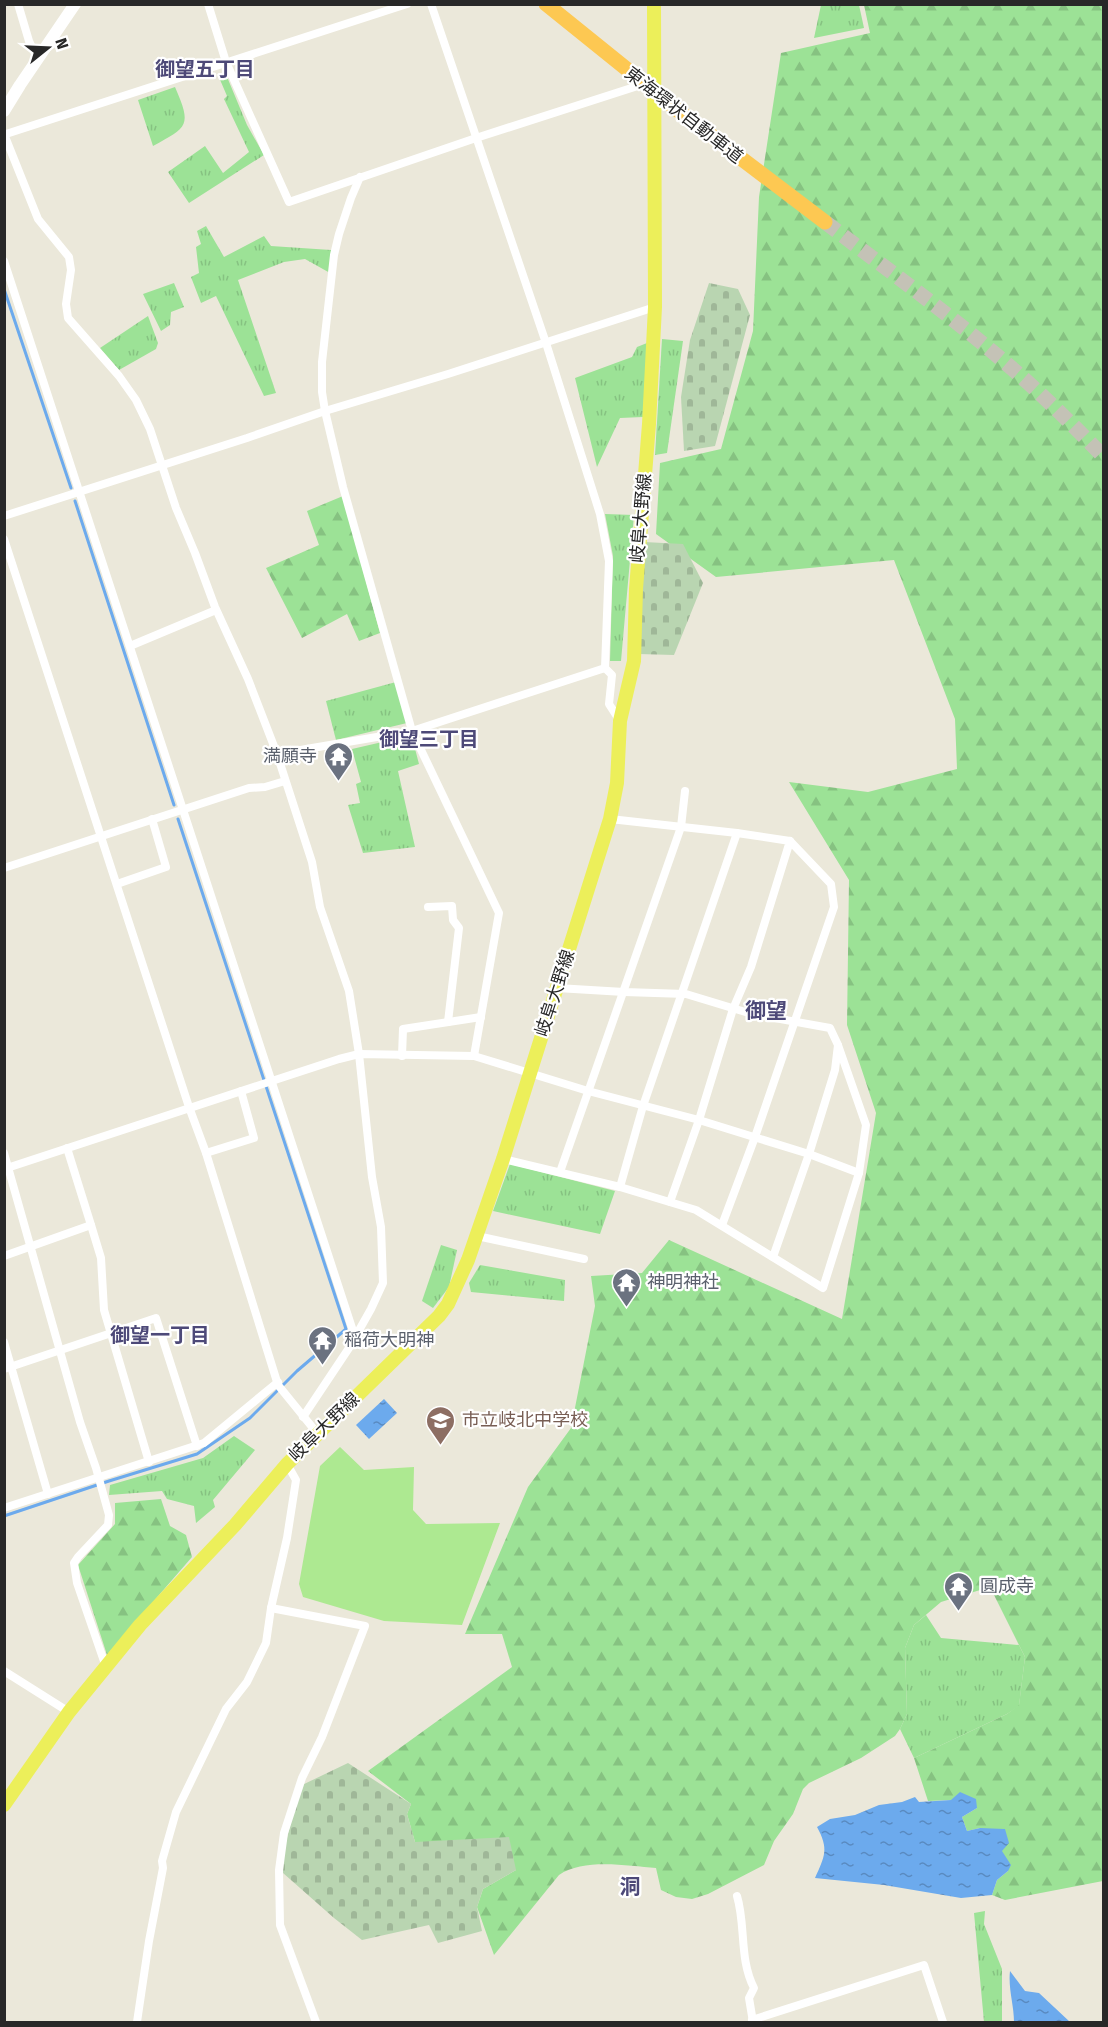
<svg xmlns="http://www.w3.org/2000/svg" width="1108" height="2027" viewBox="0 0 1108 2027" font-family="'Fira Sans','Noto Sans JP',sans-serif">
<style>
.grass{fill:url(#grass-tufts)}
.forest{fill:url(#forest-firs)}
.cemetery{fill:url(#cemetery-stones)}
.pitch{fill:#ade991}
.water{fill:url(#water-ripples)}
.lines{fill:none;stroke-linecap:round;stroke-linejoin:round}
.stream{stroke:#6caaed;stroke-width:3}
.highway-tunnel{stroke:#c4c2b6;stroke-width:15;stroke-dasharray:15 8;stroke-linecap:butt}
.street{stroke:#fff;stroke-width:8}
.secondary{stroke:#fff;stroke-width:12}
.primary{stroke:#ecef5a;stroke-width:14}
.highway{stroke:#fdc852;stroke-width:15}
.labels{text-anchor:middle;stroke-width:4.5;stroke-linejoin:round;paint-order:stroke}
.street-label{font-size:18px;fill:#282828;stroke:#fff}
.worship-label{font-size:18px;fill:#5b616d;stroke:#fff;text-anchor:start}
.education-label{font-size:18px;fill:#785e54;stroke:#fff;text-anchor:start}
.neighbourhood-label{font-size:20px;font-weight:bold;fill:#4d4978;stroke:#fff}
.quarter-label{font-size:21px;font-weight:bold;fill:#4d4978;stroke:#fff}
</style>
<defs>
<pattern id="grass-tufts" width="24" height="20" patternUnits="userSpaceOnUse" patternTransform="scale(1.5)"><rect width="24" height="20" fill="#9ce296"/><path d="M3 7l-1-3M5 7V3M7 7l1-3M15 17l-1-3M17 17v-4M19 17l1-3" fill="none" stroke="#86c281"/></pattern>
<pattern id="forest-firs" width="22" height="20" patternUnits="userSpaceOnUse" patternTransform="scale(1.5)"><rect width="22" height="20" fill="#9ce296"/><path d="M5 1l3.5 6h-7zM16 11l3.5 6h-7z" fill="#86c281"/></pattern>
<pattern id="cemetery-stones" width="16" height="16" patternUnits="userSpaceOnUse" patternTransform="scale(1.5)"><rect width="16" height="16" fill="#b9d5b1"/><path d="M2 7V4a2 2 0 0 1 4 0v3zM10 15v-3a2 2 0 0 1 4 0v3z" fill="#9fb798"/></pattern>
<pattern id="water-ripples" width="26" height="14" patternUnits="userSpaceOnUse" patternTransform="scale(1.5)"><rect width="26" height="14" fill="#6caaed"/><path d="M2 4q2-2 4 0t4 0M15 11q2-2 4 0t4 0" fill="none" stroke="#598ac0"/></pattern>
</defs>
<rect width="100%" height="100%" fill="#ebe8da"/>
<!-- grass -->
<g class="grass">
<polygon points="821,5 859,5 864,28 814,38"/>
<polygon points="225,72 247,125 264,155 189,203 168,172 205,146 223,173 249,152 224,99 227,96 218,75"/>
<path d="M175,87C192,126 188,127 153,146L138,100Z"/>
<polygon points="206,226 224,257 264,236 271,246 331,250 330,273 305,259 284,262 238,280 276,393 264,396 216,296 201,303 191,277 199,273 196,247 201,244 197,231"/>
<polygon points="174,283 184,307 171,312 170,325 161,331 143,294"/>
<polygon points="148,316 158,343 156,349 119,370 100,348"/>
<polygon points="662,339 683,341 667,453 655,455"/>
<polygon points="647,343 643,417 620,418 597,467 575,378 632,357 637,347"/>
<polygon points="605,514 634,515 621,661 610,661 613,556"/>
<polygon points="396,682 407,723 336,740 326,701"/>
<polygon points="404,737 413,741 419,764 398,771 415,847 363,853 348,805 360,803 356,784 361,782 352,749"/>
<polygon points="510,1164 615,1191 600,1234 493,1211"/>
<polygon points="441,1245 457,1250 449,1287 433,1308 422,1301"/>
<polygon points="480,1265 565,1280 564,1301 471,1292 469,1283"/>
<polygon points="234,1436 255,1450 213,1500 215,1507 196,1523 194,1506 167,1499 162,1491 109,1495 110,1485 203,1458"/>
<polygon points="926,1615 941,1638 1019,1645 1025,1657 1019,1706 1007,1714 914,1758 900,1729 907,1714 905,1648 914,1625"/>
<polygon points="985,1911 984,1924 1002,1969 1002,2022 984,2022 974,1913"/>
</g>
<!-- forest -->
<g class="forest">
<path d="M864,5H1103V1881L1005,1900L992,1895L997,1880L1008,1871L980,1828L967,1831L962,1817L977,1808L951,1800L928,1801L914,1758L1007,1714L1019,1705L1025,1657L990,1587L941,1602L914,1625L905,1648L907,1714L900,1729L895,1736L861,1758L809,1783L803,1789L793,1814L774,1841L764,1865L708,1894L692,1899L676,1897L661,1890L656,1868C627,1866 584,1858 559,1875L494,1955L477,1907L483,1889L516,1870L415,1842L407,1814L411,1804L368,1771L512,1667L502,1634H465L528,1487L571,1428L595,1306L591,1276L642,1273L669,1240L842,1319L876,1113L847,1025L849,880L789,782L868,792L957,769L955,719L894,560L716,577L656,534L660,463L721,449L753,331L759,197L781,53L870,33Z"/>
<polygon points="343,496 380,633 359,641 347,614 302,638 266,568 319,545 307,511"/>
<polygon points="161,1499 170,1526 186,1535 192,1557 107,1655 78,1565 115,1524 115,1503"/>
</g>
<!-- cemetery -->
<g class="cemetery">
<polygon points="709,283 738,289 750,315 715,446 684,451 681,397 690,340"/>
<polygon points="644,542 683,544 703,583 674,655 638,654"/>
<polygon points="348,1763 411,1804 407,1814 415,1842 509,1837 516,1870 483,1889 477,1907 482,1931 438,1943 429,1925 362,1940 334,1918 283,1873 284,1850 300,1786"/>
</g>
<!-- pitch -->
<polygon class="pitch" points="340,1447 364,1470 414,1467 413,1510 426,1524 500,1523 462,1625 384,1621 303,1597 299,1584 320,1466"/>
<!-- water -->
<g class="water">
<polygon points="384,1399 397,1413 369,1439 356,1425"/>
<path d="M960,1792L976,1799L977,1808L962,1817L967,1831L980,1828L1005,1829L1009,1843L1002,1851L1011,1865L1008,1871L997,1880L992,1895L961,1898L884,1885L815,1878C825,1856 829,1849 817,1827L830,1819L855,1815L879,1805L902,1802L915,1797L919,1802L951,1800Z"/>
<path d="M1010,1971L1025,1991L1039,1993L1070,2022H1014C1014,2005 1008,1989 1010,1971Z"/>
</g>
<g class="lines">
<!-- stream -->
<g class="stream">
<polyline points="4,289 71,488"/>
<polyline points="75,501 174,805"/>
<polyline points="4,1516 109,1481 197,1454 250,1418 297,1371 346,1329 178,819"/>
</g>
<!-- highway-tunnel -->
<path class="highway-tunnel" d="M825,222C884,267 945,311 1001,359C1037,389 1071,423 1104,457"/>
<!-- street -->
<g class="street">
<polyline points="18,4 29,41 38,60"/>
<polyline points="208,4 226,62 289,202 476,138 647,83"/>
<polyline points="431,4 546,343 600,514 609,561 605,668"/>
<polyline points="4,134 38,219 69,257 71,270 66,304 68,318 119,376 136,400 150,429 176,508 195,553 215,607 248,679 277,754 312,862 320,907 349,991 359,1054 372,1177 381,1227 383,1283 371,1309 349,1348 303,1417"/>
<polyline points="6,134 407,4"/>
<polyline points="360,177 351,198 339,234 334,255 322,362 322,392 325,411 343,487 412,731 499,913 474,1056"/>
<polyline points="4,261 353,1331 357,1333"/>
<polyline points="4,516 247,438 325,411 448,374 655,307"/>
<polyline points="4,539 189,1107 206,1153 278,1385 317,1433"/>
<polyline points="130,646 216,610"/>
<polyline points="277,754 412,731 605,668 612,675 609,704 620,721"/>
<polyline points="610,819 737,833 790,841 751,967 733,1009 699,1120 670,1202"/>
<polyline points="4,868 249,788 265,787 285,781"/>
<polyline points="117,884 166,867 152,819"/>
<polyline points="428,907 452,906 453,920 459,928 448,1022"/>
<polyline points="557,988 624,992 686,994 752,1014 830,1028 838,1045 835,1070 809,1154 773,1257"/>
<polyline points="402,1056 403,1029 481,1017"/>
<polyline points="67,1148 91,1225"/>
<polyline points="4,1153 80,1422 96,1468 109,1515 108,1525 78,1557 74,1563 77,1583 106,1667"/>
<polyline points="206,1153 254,1138 241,1091"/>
<polyline points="503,1159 620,1187 696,1210 823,1288 859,1173 866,1125 838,1045"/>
<polyline points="4,1169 339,1059 359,1054 474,1056 588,1091 699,1120 809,1154 859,1173"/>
<polyline points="560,1172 681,827 685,791"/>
<polyline points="620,1187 643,1106 737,833"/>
<polyline points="722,1225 755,1137 834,907 831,884 790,841"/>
<polyline points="477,1236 584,1259"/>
<polyline points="4,1256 91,1225 101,1258 104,1310 149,1462"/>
<polyline points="4,1342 48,1494"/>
<polyline points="4,1369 156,1318 197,1446"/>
<polyline points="4,1508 204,1443 278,1382"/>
<polyline points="271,1608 365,1626 322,1737 302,1778 284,1833 279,1870 280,1925 316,2022"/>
<polyline points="4,1671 69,1712"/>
<path d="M737,1896C746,1926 739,1959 754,1988L749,1998L753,2022"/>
<polyline points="752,2020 924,1965 943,2022"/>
<polyline points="137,2022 149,1941 163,1868 162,1861 176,1812 226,1709 247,1682 266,1643 271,1608 287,1538 296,1480 287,1464"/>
</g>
<!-- secondary -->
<polyline class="secondary" points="4,111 20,85 75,4"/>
<!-- primary -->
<polyline class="primary" points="4,1805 69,1712 140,1625 235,1525 287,1464 439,1316 448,1304 468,1260 503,1159 610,819 617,783 620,721 634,661 636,589 649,424 655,307 654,4"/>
<!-- highway -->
<polyline class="highway" points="546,4 680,112 825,222"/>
</g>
<!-- icons -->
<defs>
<symbol id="temple-pin" viewBox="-11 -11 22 30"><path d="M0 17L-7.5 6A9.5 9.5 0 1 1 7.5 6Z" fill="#6b7280" stroke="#fff"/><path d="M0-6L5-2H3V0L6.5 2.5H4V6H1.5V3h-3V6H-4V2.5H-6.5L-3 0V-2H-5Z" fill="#fff"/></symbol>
<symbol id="school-pin" viewBox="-11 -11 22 30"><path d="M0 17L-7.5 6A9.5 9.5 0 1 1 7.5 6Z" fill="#8d6e63" stroke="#fff"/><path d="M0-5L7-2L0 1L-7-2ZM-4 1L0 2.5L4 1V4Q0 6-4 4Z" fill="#fff"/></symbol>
</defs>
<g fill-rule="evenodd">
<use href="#temple-pin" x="322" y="740" width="33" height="45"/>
<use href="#temple-pin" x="610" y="1266" width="33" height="45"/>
<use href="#temple-pin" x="306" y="1324" width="33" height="45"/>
<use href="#school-pin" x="424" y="1404" width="33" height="45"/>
<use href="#temple-pin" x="942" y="1570" width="33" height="45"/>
</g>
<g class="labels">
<!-- street labels -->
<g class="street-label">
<text transform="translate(684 115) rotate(38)" y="6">東海環状自動車道</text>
<text transform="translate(641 518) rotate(-85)" y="6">岐阜大野線</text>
<text transform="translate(555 993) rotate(-72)" y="6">岐阜大野線</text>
<text transform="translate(324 1427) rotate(-44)" y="6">岐阜大野線</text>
</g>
<!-- worship labels -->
<g class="worship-label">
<text x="317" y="762" text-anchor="end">満願寺</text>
<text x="647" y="1288">神明神社</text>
<text x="344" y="1346">稲荷大明神</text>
<text x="980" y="1592">圓成寺</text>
</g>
<!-- education labels -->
<g class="education-label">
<text x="462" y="1426">市立岐北中学校</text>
</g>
<!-- neighbourhood labels -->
<g class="neighbourhood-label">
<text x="205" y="76">御望五丁目</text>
<text x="429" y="746">御望三丁目</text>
<text x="160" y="1342">御望一丁目</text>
</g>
<!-- quarter labels -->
<g class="quarter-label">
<text x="766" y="1018">御望</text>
<text x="630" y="1894">洞</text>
</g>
</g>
<!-- border -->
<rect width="1108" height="2027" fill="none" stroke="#282828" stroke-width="12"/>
<!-- north arrow -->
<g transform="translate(48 48) rotate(72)" stroke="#ffffff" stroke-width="4.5" paint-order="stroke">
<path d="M0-4.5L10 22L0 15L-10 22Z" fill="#282828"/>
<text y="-9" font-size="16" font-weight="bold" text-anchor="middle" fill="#282828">N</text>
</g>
</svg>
